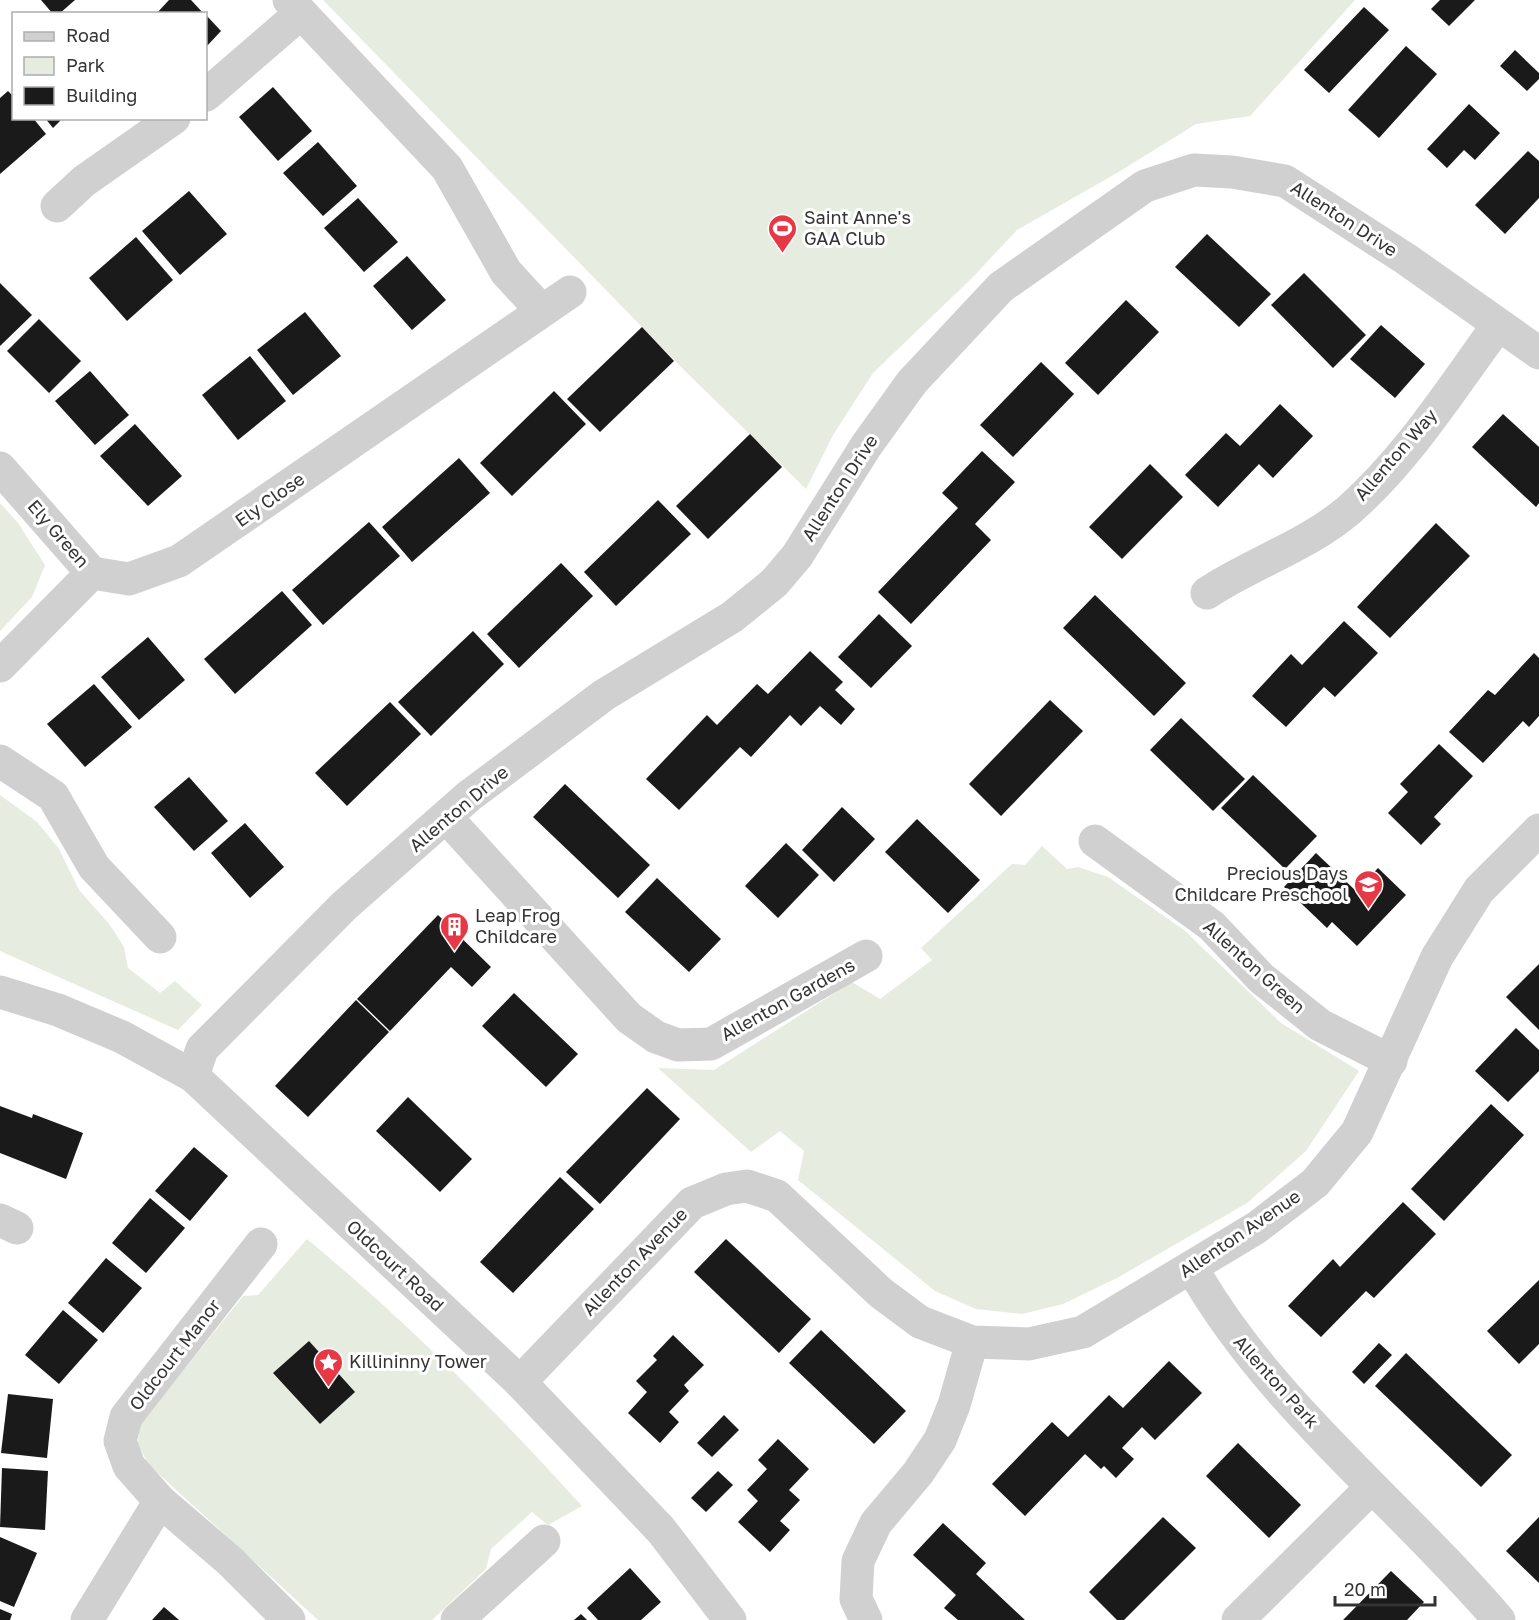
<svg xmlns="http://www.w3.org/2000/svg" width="1539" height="1620" viewBox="0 0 1539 1620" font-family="'Golos Text',sans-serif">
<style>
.green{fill:#e6ecdf}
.building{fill:#1a1a1a}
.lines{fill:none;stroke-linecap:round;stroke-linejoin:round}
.minor{stroke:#d0d0d0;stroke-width:33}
.tertiary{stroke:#d0d0d0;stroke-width:33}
.labels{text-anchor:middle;stroke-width:6;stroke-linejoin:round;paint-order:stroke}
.poi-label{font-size:18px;fill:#333;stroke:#fff;text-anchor:start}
.street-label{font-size:18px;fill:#333;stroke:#fff}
</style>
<rect width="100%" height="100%" fill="#fff"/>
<!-- green -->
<g class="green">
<polygon points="323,0 1355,0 1250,116 1196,124 1117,173 1017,230 972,278 873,373 833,435 806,489 684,370"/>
<polygon points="0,503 18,523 45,565 32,597 0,631"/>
<polygon points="0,795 37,822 59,849 79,890 110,925 124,947 128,968 160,993 175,981 202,1005 178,1030 0,951"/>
<polygon points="1042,846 1067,869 1078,867 1108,877 1184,930 1281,1023 1359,1071 1306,1151 1247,1203 1117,1278 1063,1304 1022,1314 976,1309 935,1291 798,1180 804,1151 780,1131 751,1152 658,1068 714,1070 852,982 880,999 932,960 921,948 1012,864 1025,865"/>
<path d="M307,1239C406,1321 495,1410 582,1506L548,1525L532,1512L491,1549L486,1569L432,1620H318L149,1465L138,1445L139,1426L243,1296L258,1295Z"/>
</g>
<!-- building -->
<g class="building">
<polygon points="41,0 75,0 59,14 53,14"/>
<polygon points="169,0 191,0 204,14 156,14"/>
<polygon points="1440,0 1475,0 1449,26 1431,9"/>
<polygon points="1364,7 1389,30 1329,93 1304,70"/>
<polygon points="206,15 221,31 206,47"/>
<polygon points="1406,46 1437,74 1379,138 1348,110"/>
<polygon points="1515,50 1539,73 1539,79 1527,91 1500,66"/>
<polygon points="273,87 312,131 278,161 239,117"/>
<polygon points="8,91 14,97 14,118 33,118 46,134 0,174 0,98"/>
<polygon points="1469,104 1500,133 1475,160 1464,150 1447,168 1427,149"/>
<polygon points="45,118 63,118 53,128"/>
<polygon points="318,142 357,186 323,216 283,173"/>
<polygon points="1528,151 1539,161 1539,198 1505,234 1475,205"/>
<polygon points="189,191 227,234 180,275 142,231"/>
<polygon points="358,198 398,242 364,272 324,228"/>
<polygon points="1207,234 1271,294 1239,327 1175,267"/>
<polygon points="136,237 173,280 127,321 89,278"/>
<polygon points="407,256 446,300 412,330 373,286"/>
<polygon points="1304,273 1366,335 1333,368 1271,305"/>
<polygon points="0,283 32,315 0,346"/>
<polygon points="1126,300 1159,332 1098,395 1065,363"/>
<polygon points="305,312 341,356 293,395 257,350"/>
<polygon points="39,319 81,361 49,393 7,351"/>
<polygon points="1381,325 1425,364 1395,398 1350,359"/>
<polygon points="642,327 674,361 600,432 567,399"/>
<polygon points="250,356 286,401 238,440 202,395"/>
<polygon points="1041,362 1074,394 1013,457 980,425"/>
<polygon points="90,371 129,415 95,445 55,401"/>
<polygon points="554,391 586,424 512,496 480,463"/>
<polygon points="1280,404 1313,436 1273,478 1259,464 1218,507 1185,475 1226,433 1240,446"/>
<polygon points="1503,414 1539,447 1539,503 1536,507 1472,447"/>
<polygon points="135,424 182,476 148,506 100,456"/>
<polygon points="750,434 782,467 708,539 676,506"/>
<polygon points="982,451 1015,482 975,524 991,540 911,624 878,592 958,508 942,493"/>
<polygon points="459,458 490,493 412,562 382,527"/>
<polygon points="1150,464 1183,497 1122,559 1089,527"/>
<polygon points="658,500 691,534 616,606 584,572"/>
<polygon points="369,522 400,556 323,625 292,590"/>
<polygon points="1436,523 1470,556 1390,638 1357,607"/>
<polygon points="561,563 593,596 519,668 487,634"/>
<polygon points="282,591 312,625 235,694 204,659"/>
<polygon points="1095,595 1186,683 1154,716 1063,628"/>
<polygon points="879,614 912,646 871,688 838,657"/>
<polygon points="1344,621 1378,653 1335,697 1324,687 1286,727 1252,696 1291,654 1302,665"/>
<polygon points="473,631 504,664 431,736 398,702"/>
<polygon points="148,637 185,680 139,720 101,677"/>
<polygon points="810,651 843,682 835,690 855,709 841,725 820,706 801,726 790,715 751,757 740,747 679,810 646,779 707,715 717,725 757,684 768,694"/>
<polygon points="1534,653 1539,658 1539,716 1529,727 1523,721 1483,763 1449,732 1488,690 1495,695"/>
<polygon points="94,684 132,727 85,767 47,724"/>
<polygon points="1050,700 1083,731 1001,816 969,784"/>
<polygon points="390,702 421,734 347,806 315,773"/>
<polygon points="1181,718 1245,779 1213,811 1150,750"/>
<polygon points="1439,744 1473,776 1434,817 1441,824 1421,845 1388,813 1408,792 1400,784"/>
<polygon points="1253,775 1317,836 1285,869 1221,808"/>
<polygon points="189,777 228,821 194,851 154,807"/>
<polygon points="565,784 650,865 618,898 533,817"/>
<polygon points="842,807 875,839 834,882 802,850"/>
<polygon points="917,819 980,880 948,913 885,852"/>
<polygon points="245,823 284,867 250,898 211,853"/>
<polygon points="786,843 819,875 778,918 745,886"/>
<polygon points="1316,853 1356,891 1378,868 1406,895 1357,946 1332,922 1327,928 1284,887"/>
<polygon points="657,878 721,939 689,972 625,912"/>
<polygon points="438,915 491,967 472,987 451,967 390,1031 357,999"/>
<polygon points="1539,964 1539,1030 1506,997"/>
<polygon points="514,993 578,1054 546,1087 482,1026"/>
<polygon points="356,1000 389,1032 308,1117 275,1086"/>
<polygon points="1516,1028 1539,1050 1539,1071 1508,1102 1475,1071"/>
<polygon points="647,1088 680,1119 600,1204 566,1172"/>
<polygon points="408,1097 472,1159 440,1192 376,1131"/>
<polygon points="1491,1104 1524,1135 1444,1221 1411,1189"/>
<polygon points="0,1106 32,1118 33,1114 83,1133 66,1179 0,1153"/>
<polygon points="194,1147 228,1176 190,1221 155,1191"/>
<polygon points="560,1177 594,1209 513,1293 480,1262"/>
<polygon points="150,1198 185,1228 146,1273 112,1243"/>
<polygon points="1403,1202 1436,1234 1374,1298 1366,1291 1321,1337 1288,1306 1333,1259 1340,1267"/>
<polygon points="726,1239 811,1319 779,1353 694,1272"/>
<polygon points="106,1258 142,1288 103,1333 68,1303"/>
<polygon points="1539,1280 1539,1344 1519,1364 1487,1331"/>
<polygon points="63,1310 98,1340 59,1384 25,1355"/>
<polygon points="821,1330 906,1411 874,1444 789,1363"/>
<polygon points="673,1335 704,1365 684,1385 689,1391 669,1412 679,1422 660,1443 628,1413 647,1392 636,1381 657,1360 653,1356"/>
<polygon points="309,1341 355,1392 320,1424 273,1373"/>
<polygon points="1379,1343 1392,1355 1364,1384 1352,1372"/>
<polygon points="1406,1353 1512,1455 1481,1487 1375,1386"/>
<polygon points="1169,1361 1202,1393 1155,1440 1142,1427 1122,1448 1134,1459 1116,1478 1104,1466 1101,1469 1085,1454 1025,1516 992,1484 1052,1422 1068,1437 1109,1395 1123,1408"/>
<polygon points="8,1394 53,1399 47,1458 1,1453"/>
<polygon points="724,1415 739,1430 712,1457 697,1443"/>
<polygon points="778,1439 809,1469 789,1490 800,1500 780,1521 790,1530 770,1552 738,1522 758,1501 747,1490 767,1469 758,1460"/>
<polygon points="1238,1443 1301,1505 1269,1538 1206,1476"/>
<polygon points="2,1468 48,1471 45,1530 0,1527"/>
<polygon points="718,1471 733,1485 706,1512 691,1498"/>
<polygon points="1163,1517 1196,1548 1124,1620 1117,1620 1089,1592"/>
<polygon points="1539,1517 1539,1583 1506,1551"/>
<polygon points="943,1523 986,1563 976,1574 1025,1620 958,1620 944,1608 956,1595 913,1555"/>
<polygon points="0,1537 37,1553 14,1607 0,1601"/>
<polygon points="630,1568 661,1602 641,1620 598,1620 587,1608"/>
<polygon points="1391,1571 1424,1602 1407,1620 1343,1620"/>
<polygon points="164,1607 179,1620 152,1620"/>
<polygon points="0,1609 12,1614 10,1620 0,1620"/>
<polygon points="581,1614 587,1620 574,1620"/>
</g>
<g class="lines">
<!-- minor -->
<g class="minor">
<polyline points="289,0 447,168 506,272 541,310"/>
<polyline points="206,95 301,13"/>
<polyline points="57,206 84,181 174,118"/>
<polyline points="0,468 92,573"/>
<path d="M1207,593C1252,563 1307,546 1349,510C1408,458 1452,388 1498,325"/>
<polyline points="0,666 92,573 129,579 179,561 570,292"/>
<polyline points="0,761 53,796 94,867 160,937"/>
<polyline points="447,818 629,1018 656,1037 678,1045 711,1044 866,956"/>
<polyline points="1095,841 1212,926 1261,978 1320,1025 1391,1061"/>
<polyline points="193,1076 202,1049 344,906 469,796 604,695 732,617 774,583 797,556 866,446 912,382 1001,287 1145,186 1194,170 1232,172 1285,181 1406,259 1539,353"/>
<polyline points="0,1220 17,1228"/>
<polyline points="261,1244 126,1417 120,1441 129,1466 160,1501 230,1561 289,1620"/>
<path d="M1192,1268C1268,1403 1399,1503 1499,1620"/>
<polyline points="520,1382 692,1203 726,1189 747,1186 777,1196 881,1293 920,1322 972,1342 1029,1344 1083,1332 1256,1228 1315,1183 1357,1132 1437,957 1479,890 1539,830"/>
<polyline points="87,1620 160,1501"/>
<polyline points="457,1620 544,1541"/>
<polyline points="866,1620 856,1599 858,1561 876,1523 918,1473 940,1440 954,1405 972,1342"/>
<polyline points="1238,1620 1371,1488"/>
</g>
<!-- tertiary -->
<polyline class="tertiary" points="0,992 58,1010 122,1037 193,1076 520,1382 661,1530 730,1620"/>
</g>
<!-- icons -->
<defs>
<symbol id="stadium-pin" viewBox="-11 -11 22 30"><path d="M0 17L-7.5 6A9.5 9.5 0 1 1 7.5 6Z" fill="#e63946" stroke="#fff"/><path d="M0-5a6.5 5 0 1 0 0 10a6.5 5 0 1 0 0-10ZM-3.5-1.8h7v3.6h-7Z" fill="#fff"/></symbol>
<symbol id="school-pin" viewBox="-11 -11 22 30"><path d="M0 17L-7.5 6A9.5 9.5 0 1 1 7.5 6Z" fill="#e63946" stroke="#fff"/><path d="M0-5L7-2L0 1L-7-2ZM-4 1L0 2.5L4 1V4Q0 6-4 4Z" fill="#fff"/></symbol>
<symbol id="building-pin" viewBox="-11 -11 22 30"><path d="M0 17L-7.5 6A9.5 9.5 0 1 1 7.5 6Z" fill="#e63946" stroke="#fff"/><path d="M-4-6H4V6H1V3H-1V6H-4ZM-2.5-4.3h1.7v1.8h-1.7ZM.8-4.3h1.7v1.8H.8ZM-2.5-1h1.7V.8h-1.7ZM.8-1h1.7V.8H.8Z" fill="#fff"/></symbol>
<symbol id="sight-pin" viewBox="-11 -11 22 30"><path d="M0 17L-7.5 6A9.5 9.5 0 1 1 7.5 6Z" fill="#e63946" stroke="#fff"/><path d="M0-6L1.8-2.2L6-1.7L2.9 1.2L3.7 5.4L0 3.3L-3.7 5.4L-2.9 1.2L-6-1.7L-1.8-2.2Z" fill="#fff"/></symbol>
</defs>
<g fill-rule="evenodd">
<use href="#stadium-pin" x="766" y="212" width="33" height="45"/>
<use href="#school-pin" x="1352" y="868" width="33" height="45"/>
<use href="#building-pin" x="438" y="910" width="33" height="45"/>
<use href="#sight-pin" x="312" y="1346" width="33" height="45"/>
</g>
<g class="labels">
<!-- poi labels -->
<g class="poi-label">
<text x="804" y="224">Saint Anne's<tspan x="804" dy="21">GAA Club</tspan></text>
<text x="1348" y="880" text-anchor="end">Precious Days<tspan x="1348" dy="21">Childcare Preschool</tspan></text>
<text x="475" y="922">Leap Frog<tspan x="475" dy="21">Childcare</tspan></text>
<text x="349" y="1368">Killininny Tower</text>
</g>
<!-- street labels -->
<g class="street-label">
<text transform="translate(1344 219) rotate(33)" y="6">Allenton Drive</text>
<text transform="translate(1396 455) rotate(-49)" y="6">Allenton Way</text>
<text transform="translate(840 488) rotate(-57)" y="6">Allenton Drive</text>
<text transform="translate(270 500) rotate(-35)" y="6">Ely Close</text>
<text transform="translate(58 534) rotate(49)" y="6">Ely Green</text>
<text transform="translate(459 809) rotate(-40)" y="6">Allenton Drive</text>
<text transform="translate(1254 967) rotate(42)" y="6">Allenton Green</text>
<text transform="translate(788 1000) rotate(-29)" y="6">Allenton Gardens</text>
<text transform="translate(1240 1234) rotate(-34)" y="6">Allenton Avenue</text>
<text transform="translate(635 1262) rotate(-46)" y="6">Allenton Avenue</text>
<text transform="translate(395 1266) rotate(43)" y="6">Oldcourt Road</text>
<text transform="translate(175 1355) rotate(-52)" y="6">Oldcourt Manor</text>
<text transform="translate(1276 1382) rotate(48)" y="6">Allenton Park</text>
</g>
</g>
<!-- legend -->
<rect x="12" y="12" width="195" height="108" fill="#ffffff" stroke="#adadad" stroke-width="1.5"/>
<rect x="24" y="32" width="30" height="9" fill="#d0d0d0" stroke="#adadad" stroke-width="1.5"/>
<text x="66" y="42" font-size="18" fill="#333333">Road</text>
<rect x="24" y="57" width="30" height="18" fill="#e6ecdf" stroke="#adadad" stroke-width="1.5"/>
<text x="66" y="72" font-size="18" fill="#333333">Park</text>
<rect x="24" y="87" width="30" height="18" fill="#1a1a1a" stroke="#adadad" stroke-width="1.5"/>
<text x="66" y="102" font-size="18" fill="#333333">Building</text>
<!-- scale -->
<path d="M1335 1596v9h100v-9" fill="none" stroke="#333333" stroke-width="3"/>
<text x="1344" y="1596" font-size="18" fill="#333333" stroke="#ffffff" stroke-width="4.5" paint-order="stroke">20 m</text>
</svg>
